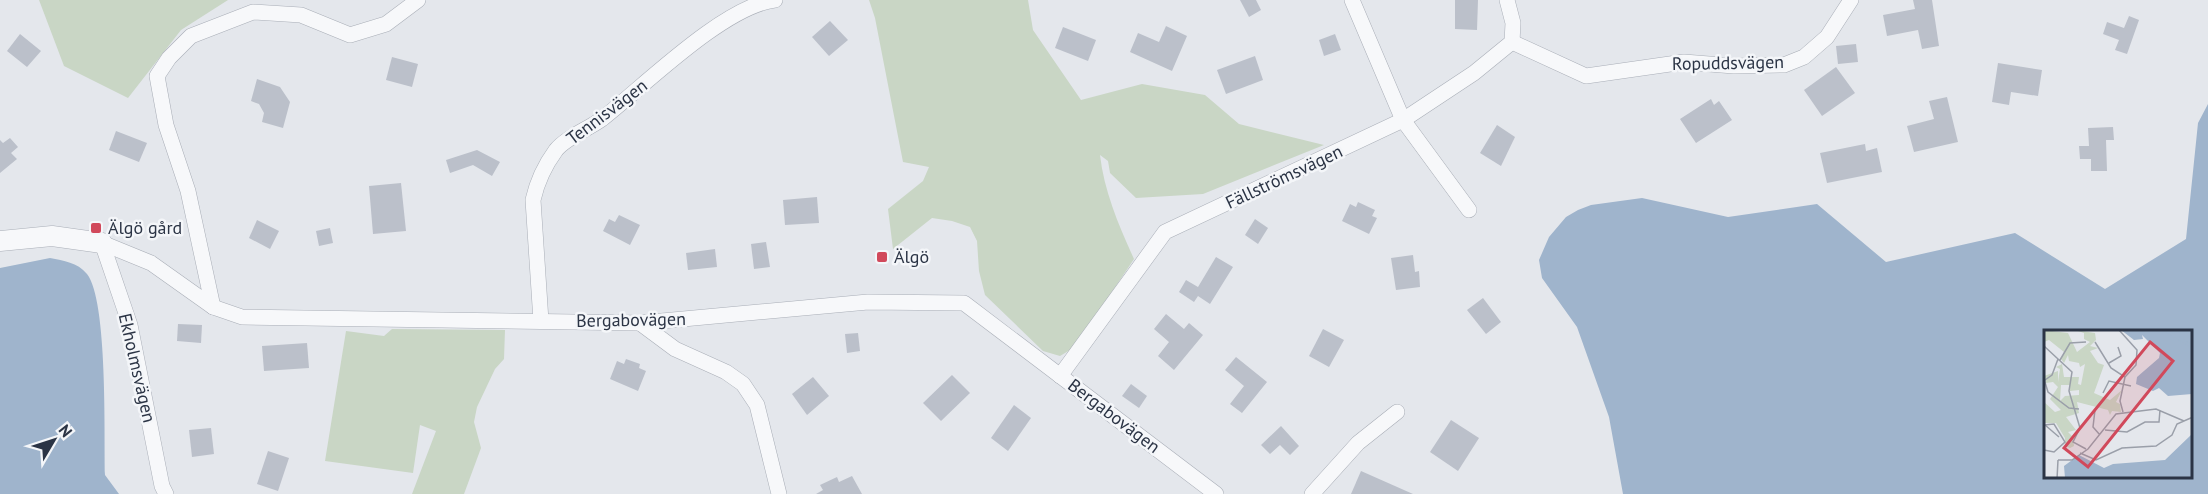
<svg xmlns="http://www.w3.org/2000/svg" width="2208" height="494" viewBox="0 0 2208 494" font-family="'PT Sans',sans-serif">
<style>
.green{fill:#c9d6c5}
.water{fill:#9fb4cc;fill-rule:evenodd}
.building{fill:#bbc0ca}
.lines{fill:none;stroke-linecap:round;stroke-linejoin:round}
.minor-casing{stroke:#a9aeb7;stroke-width:16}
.tertiary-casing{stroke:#a9aeb7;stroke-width:21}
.minor{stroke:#f7f8fa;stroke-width:15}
.tertiary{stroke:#f7f8fa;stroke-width:20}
.poi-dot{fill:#d1495b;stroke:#f4f6f9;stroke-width:2}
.labels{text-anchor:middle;stroke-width:5;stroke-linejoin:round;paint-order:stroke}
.street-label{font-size:18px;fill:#2b3445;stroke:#f4f6f9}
.poi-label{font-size:18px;fill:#2b3445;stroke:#f4f6f9;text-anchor:start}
.inset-river{fill:none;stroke:#9fb4cc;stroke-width:3}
.inset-road{fill:none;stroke:#9a9fa9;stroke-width:1.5}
.view{fill:#d1495b;fill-opacity:0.15;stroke:#d1495b;stroke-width:3}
.inset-edge{fill:none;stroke:#2b3445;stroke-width:3}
</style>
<rect width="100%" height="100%" fill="#e4e7ec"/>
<!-- green -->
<g class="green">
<polygon points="39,0 228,0 181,30 128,98 64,66"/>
<path d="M869,0H1028L1033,30L1081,100L1142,84L1205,95L1239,124L1324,145L1203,194L1136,198L1110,173L1108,161L1100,155C1104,191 1119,226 1134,259L1075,347L1060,356L1043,351L985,295L979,271L977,241L970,227L952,221L932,218L893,249L888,209L923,181L929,167L903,162L875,18Z"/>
<polygon points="392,329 505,330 504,359 495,369 477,407 474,422 481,448 464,494 412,494 436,431 420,425 413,473 325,461 346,331 384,336"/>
</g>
<!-- water -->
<g class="water">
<path d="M2208,104V494H1623L1609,417L1577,327L1542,278L1539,260L1549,237L1566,217L1578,210L1591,205L1642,198L1728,217L1817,204L1886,262L2015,233L2105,289L2186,239L2198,123ZM2046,332H2192V478H2046Z"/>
<path d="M50,258C64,261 77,262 87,274C108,301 104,436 105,475L119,494H0V268Z"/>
</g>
<!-- building -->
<g class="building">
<polygon points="1240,0 1256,0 1261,10 1249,17"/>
<polygon points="1455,0 1478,0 1477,30 1455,29"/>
<polygon points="1913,0 1932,0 1939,46 1922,49 1918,30 1887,36 1883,15 1915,9"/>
<polygon points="2129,16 2139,20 2127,54 2115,50 2119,40 2103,34 2107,22 2124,28"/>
<polygon points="830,21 848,40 829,56 812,37"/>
<polygon points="1166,26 1187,36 1172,71 1130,52 1138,33 1159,42"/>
<polygon points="1063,27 1096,40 1088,61 1055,48"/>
<polygon points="20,34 41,51 27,67 7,51"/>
<polygon points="1335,34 1341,50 1324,56 1319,40"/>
<polygon points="1856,44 1858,62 1838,64 1836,46"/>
<polygon points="1255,56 1263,80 1226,94 1217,70"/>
<polygon points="392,57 418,64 412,87 386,80"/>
<polygon points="1998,63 2042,70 2038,96 2011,92 2009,105 1992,102"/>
<polygon points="1836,67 1855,93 1822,116 1804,90"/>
<polygon points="257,79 280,87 290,102 283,128 262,122 264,113 259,104 251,101"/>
<polygon points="1947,97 1958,142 1914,152 1907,126 1934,119 1929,101"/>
<polygon points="1711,99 1714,105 1719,101 1732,120 1696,143 1680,119"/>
<polygon points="1497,125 1515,137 1501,166 1480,153"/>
<polygon points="2113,127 2114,140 2106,140 2107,171 2091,171 2091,159 2080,159 2079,146 2089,146 2088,128"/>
<polygon points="116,131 147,143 139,162 109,150"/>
<polygon points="10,138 18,147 11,153 17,159 0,173 0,140 3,143"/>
<polygon points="1865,144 1866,151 1877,148 1882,172 1827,183 1820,153"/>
<polygon points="477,150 500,162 492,176 473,165 450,173 446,160"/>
<polygon points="401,183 406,231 373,234 369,186"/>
<polygon points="817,197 819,223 785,225 783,200"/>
<polygon points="1358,202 1375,210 1372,216 1377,218 1369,234 1342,221 1350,204 1356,207"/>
<polygon points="619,215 640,225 630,245 603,231 609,219 615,222"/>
<polygon points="1255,219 1268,228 1258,244 1245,235"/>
<polygon points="257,220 279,231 270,249 249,238"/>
<polygon points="330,228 333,243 319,246 316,231"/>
<polygon points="766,242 770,267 754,269 751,244"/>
<polygon points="715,249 717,267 688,270 686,253"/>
<polygon points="1413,255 1415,272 1419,271 1420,287 1396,290 1391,258"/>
<polygon points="1216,257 1233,267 1210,304 1198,296 1194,302 1179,292 1186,280 1198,287"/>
<polygon points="1483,298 1501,322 1486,334 1467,310"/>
<polygon points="1166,314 1184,329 1189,323 1203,335 1174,370 1158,356 1169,342 1154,329"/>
<polygon points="178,324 202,325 201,343 177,341"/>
<polygon points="1323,329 1344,340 1329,367 1309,356"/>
<polygon points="858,333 860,351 847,353 845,334"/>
<polygon points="307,343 309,368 264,371 262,346"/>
<polygon points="1236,357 1267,382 1242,413 1230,404 1244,386 1225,370"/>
<polygon points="626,359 640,364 639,368 646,371 638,391 610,379 617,361 624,364"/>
<polygon points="952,375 970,393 941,421 923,403"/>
<polygon points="813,377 829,396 807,415 792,394"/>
<polygon points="1131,384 1147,396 1139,408 1122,396"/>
<polygon points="1014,405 1031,418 1008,451 991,438"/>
<polygon points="1451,420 1479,438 1458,471 1430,452"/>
<polygon points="1281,426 1299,446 1290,455 1280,445 1270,454 1261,445"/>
<polygon points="211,428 214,454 192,457 189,430"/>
<polygon points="268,451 289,458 278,491 257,484"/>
<polygon points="1361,471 1413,494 1351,494"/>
<polygon points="852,476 862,494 816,494 823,490 820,485 837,477 839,482"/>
</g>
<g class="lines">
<defs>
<g id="minor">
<polyline points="1352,0 1403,120 1469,210"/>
<polyline points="1512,42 1586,76 1684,62 1734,66 1784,65 1804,57 1827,37 1851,0"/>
<polyline points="102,243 151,263 213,307 242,317 640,323 868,302 964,303 1216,494"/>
<polyline points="102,243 130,325 162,486 166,494"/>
<polyline points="213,307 188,191 166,125 157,76 169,58 191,36 253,12 301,15 350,35 386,24 418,0"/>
<path d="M541,321L533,200C537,182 545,165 556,150C567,137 588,129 602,119C644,86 724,6 775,0"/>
<polyline points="640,323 675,349 726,372 743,384 757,405 779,494"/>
<polyline points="1060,376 1165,232 1403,120 1474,73 1512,42 1513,23 1507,0"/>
<polyline points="1312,494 1358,443 1397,412"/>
</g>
<polyline id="tertiary" points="0,241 52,236 102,243"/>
</defs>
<!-- minor casing -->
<use href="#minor" class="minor-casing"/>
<!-- tertiary casing -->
<use href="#tertiary" class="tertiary-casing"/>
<!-- minor -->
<use href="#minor" class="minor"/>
<!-- tertiary -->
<use href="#tertiary" class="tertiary"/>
</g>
<!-- markers -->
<g class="poi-dot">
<rect x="90" y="222" width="12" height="12" rx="3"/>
<rect x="876" y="251" width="12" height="12" rx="3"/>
</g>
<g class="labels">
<!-- street labels -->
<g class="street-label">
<text transform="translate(1728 63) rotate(-1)" y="6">Ropuddsvägen</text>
<text transform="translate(607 112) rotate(-37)" y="6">Tennisvägen</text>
<text transform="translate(1284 177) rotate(-25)" y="6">Fällströmsvägen</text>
<text transform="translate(631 320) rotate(-1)" y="6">Bergabovägen</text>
<text transform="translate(137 368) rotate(77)" y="6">Ekholmsvägen</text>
<text transform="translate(1114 416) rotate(37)" y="6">Bergabovägen</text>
</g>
<!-- poi labels -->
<g class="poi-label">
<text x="108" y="234">Älgö gård</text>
<text x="894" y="263">Älgö</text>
</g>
</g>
<!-- overview -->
<g transform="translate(2044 330)">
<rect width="148" height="148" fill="#e4e7ec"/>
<path d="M0,0L24,3L33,22L46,12L40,9V3L31,0L51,3L52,10L46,16L54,18L46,21L54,33L60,35L50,63L66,70L78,60L72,72L76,74L77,82L68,81L66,85L64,80L33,72L35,83L22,87L32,100L24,102L29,107L30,116L26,118L21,116V108L12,93H0V72L11,82L17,80L6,69L14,57L9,52L2,53L0,46L14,41V52L16,39L12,37L18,34L20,47H35L34,54L37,55L41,34L36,37L35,33L25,31L24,25L20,33L17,29L20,22L5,10L0,12ZM17,55H26V61L35,60V65L21,66L16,71Z" fill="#c9d6c5" fill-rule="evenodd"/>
<path d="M77,0H148V64L124,66L115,58L109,61L92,54L93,47L115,28L116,23L98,5L99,9L90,10ZM147,105L148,148H21L20,136L35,125L60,138L69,134L121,130Z" fill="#9fb4cc"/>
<path class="inset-river" d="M121,0L149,17"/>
<path class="inset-road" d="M54,0H74M75,0L93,20L92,35L81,47M51,12L67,38L81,47L76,71L79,82M0,16L28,42L25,61L36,98L29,112L42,119M16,30L26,13L42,12M65,33L77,26L74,17M0,49L4,62L25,78L35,79M1,50L8,45L14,29M59,63L65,51L87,56M51,80L49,97L56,105M0,95L10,94L21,112L10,122L0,120M1,95L15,107M61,100L83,102L101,92H115L116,80M36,123L52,130L78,118L112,116L128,105L133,94L149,87M14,130H28L44,119L72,84L112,79L140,91M13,149L14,130"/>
<path class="view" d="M106,12L129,31L44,137L20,118Z"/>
<rect width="148" height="148" class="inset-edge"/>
</g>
<!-- north arrow -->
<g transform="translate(54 440) rotate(51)" stroke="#f4f6f9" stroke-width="4.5" paint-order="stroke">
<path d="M0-4.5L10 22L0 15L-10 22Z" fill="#2b3445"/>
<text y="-9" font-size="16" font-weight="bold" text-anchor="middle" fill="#2b3445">N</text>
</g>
</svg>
